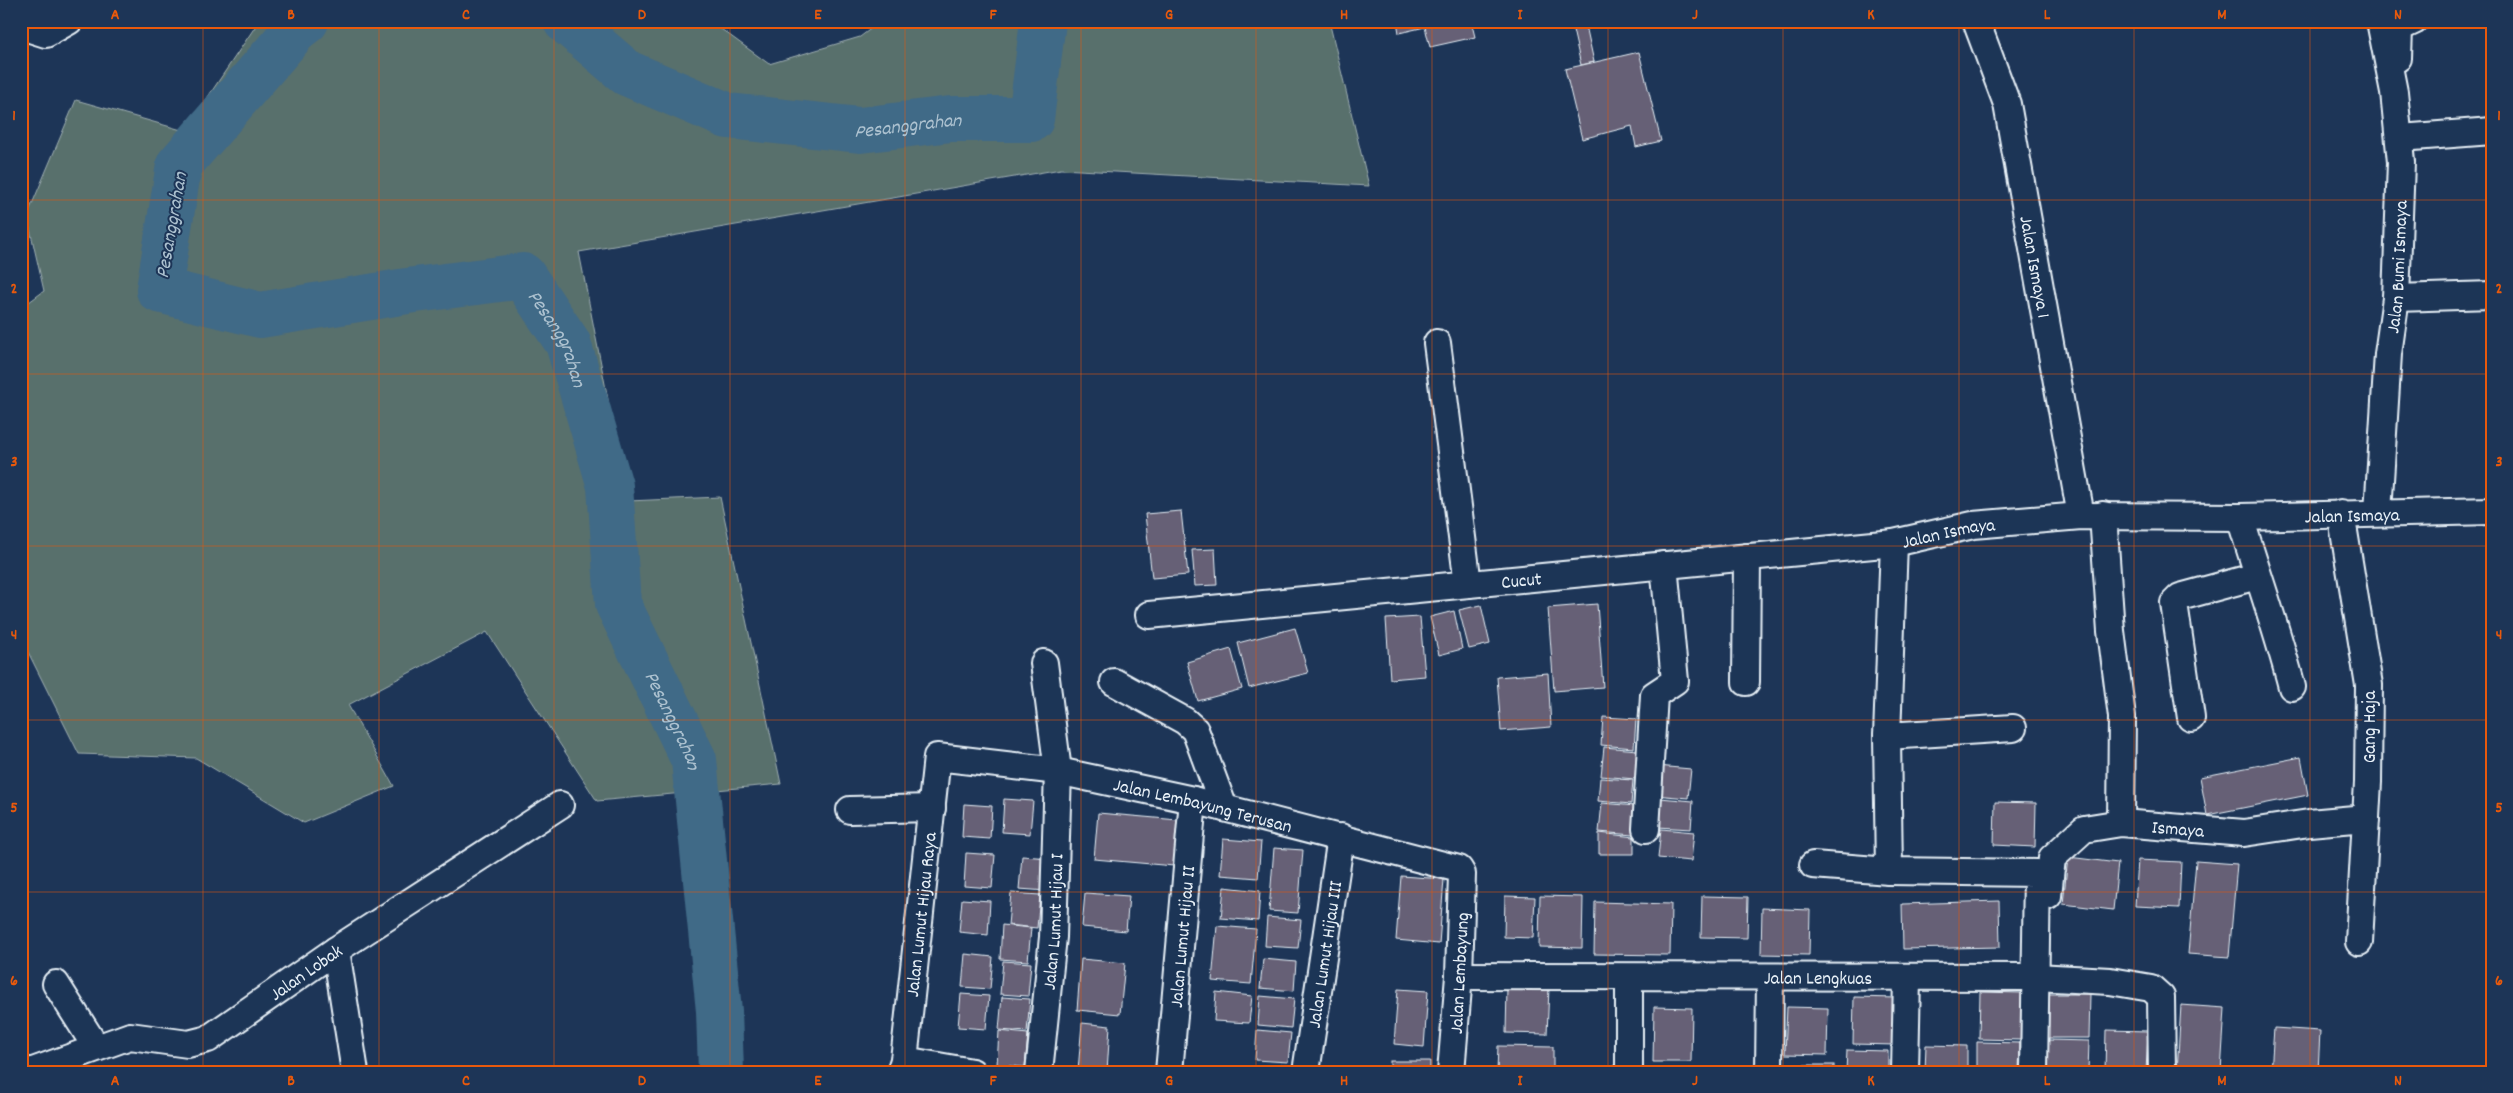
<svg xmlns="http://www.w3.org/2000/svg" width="2513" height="1093" viewBox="0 0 2513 1093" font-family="Dekko,sans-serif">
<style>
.green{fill:#586f6c;stroke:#a0b0b2}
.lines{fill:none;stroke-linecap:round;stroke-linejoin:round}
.river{stroke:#406a87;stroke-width:46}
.building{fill:#666176;stroke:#e8f1f8}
.minor-casing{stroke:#e8f1f8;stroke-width:30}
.minor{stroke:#1d3557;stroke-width:26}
.grid{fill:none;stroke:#e8590c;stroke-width:1;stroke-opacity:0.55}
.labels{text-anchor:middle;stroke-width:4;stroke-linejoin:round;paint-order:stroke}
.street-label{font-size:19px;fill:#e8f1f8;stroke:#1d3557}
.water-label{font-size:20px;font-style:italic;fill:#adc2d0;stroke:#1d3557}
.neatline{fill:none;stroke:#e8590c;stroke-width:2}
.grid-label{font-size:16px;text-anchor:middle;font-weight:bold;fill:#e8590c}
</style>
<rect width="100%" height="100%" fill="#1d3557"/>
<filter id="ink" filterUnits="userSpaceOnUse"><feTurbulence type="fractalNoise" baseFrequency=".02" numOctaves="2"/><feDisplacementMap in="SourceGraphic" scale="10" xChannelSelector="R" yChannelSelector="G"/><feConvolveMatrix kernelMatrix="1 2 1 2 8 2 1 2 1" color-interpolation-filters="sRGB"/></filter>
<g filter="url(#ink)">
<!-- green -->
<polygon class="green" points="259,21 710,21 769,64 860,37 881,21 1329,21 1369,186 1061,169 579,252 628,501 720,497 781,784 597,801 487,632 348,705 394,786 304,823 196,758 79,754 21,638 21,308 44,291 27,216 76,100 185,131"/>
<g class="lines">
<!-- river -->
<g class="river">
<path id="s1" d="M306,21L298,27L179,165L159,290L260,315L407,291L523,276L568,343L610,486L618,604L694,760L719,1011L721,1072"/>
<path id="s2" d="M566,21L627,73L728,116L860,130L951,119H1031L1043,21"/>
</g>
</g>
<!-- building -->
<g class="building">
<polygon points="1397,21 1471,21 1475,37 1430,47 1425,27 1399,33"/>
<polygon points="1571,21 1585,21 1594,62 1581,65"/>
<polygon points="1639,52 1661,141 1636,147 1632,126 1582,139 1565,69"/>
<polygon points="1181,511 1188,575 1152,578 1145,514"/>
<polygon points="1215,549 1217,585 1195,586 1192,550"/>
<polygon points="1597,604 1603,687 1554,691 1548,608"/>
<polygon points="1481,605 1490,644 1469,649 1459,610"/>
<polygon points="1454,611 1462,649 1439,655 1430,617"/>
<polygon points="1420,617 1425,676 1390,679 1386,619"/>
<polygon points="1295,628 1308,673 1249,688 1238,643"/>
<polygon points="1231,649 1242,689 1198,701 1187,662"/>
<polygon points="1548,673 1551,727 1501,731 1497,677"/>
<polygon points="1603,717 1636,719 1634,748 1601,745"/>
<polygon points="1604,747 1637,750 1635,779 1601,776"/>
<polygon points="2301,757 2308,795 2207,815 2200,777"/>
<polygon points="1657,766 1691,769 1688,798 1655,795"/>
<polygon points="1600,778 1633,780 1631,804 1598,801"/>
<polygon points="1660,798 1693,801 1691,829 1658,827"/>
<polygon points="1004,799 1033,801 1030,834 1002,832"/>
<polygon points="1995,802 2036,803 2035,847 1994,845"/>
<polygon points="1602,803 1635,806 1633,835 1599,832"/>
<polygon points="964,804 992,806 990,839 962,837"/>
<polygon points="1098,813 1178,820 1174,866 1094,859"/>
<polygon points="1661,829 1694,832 1691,861 1658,858"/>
<polygon points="1599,833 1634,837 1634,854 1599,854"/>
<polygon points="1223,839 1261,842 1258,878 1220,875"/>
<polygon points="1274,848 1303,850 1298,913 1269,911"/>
<polygon points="966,853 995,855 992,888 964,886"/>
<polygon points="1022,856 1050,858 1047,891 1019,889"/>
<polygon points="2068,857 2118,863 2113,910 2063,904"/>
<polygon points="2138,860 2181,862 2179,908 2135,906"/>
<polygon points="2196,861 2237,864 2229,957 2188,954"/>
<polygon points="1401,876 1444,879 1439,944 1396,940"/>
<polygon points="1224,887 1260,891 1258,921 1221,918"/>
<polygon points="1011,893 1040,895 1037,928 1008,925"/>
<polygon points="1085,893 1129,896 1126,931 1082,927"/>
<polygon points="1505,896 1535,897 1533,938 1504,937"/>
<polygon points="1540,896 1583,897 1582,948 1539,947"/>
<polygon points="1702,896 1748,897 1747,938 1701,937"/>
<polygon points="962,899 990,901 988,935 959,932"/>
<polygon points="1999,901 2000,947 1903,949 1902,904"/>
<polygon points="1595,902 1671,904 1670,955 1594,954"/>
<polygon points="1762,908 1810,910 1809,955 1761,954"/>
<polygon points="1267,917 1301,920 1298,948 1265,946"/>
<polygon points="1002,925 1031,928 1028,961 1000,959"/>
<polygon points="1217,926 1256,929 1251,984 1212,981"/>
<polygon points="965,954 993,957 990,989 962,987"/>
<polygon points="1081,959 1125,963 1120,1014 1077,1010"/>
<polygon points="1263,959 1296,962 1294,991 1260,988"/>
<polygon points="1003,961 1031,963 1028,996 1000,994"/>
<polygon points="1507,987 1549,988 1547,1034 1506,1033"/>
<polygon points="1398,989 1428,991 1424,1047 1394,1044"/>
<polygon points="1216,992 1252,996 1249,1023 1214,1021"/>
<polygon points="1980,992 2022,993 2021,1040 1979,1039"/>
<polygon points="961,994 989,996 986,1029 958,1027"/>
<polygon points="2049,994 2090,994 2089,1038 2048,1038"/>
<polygon points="1260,996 1294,999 1291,1028 1258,1025"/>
<polygon points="1002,997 1030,999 1027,1032 999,1030"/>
<polygon points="1854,997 1896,998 1895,1045 1853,1044"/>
<polygon points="2181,1005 2225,1008 2221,1072 2177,1072"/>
<polygon points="1654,1007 1692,1008 1691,1062 1653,1062"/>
<polygon points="1787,1007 1828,1008 1827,1055 1785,1054"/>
<polygon points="1082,1023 1110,1026 1107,1072 1078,1071"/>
<polygon points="2274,1028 2320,1031 2318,1072 2271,1072"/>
<polygon points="1257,1030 1291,1033 1288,1062 1255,1060"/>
<polygon points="2106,1030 2148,1031 2146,1072 2105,1072"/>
<polygon points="999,1031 1028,1034 1025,1067 997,1065"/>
<polygon points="2048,1040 2089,1041 2088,1072 2047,1072"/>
<polygon points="1977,1042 2020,1043 2019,1072 1977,1072"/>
<polygon points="1926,1045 1967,1046 1967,1072 1925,1072"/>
<polygon points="1498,1046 1553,1047 1553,1072 1497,1072"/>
<polygon points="1847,1050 1888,1051 1888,1072 1846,1072"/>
<rect x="1390" y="1061" width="40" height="11"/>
<rect x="1792" y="1065" width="42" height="7"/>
<rect x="1656" y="1070" width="45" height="2"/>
</g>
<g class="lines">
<defs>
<g id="minor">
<path id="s3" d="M1976,21L2007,104L2081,516"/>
<polyline points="21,26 46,34 69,21"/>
<polyline points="2391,63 2398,58 2399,28 2414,21"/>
<polyline points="2400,138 2492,131"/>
<polyline points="2396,298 2492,295"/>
<polyline points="1437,343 1468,584"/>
<path id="s4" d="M2378,512L2388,354L2396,298L2401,162L2394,92L2380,21"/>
<polyline points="2341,513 2369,685 2368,782 2359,942"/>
<polyline points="2103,515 2111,631 2122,717 2121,823"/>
<path d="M2240,517C2257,574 2277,629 2292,687"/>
<path id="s5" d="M1149,615L1894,543L1973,525L2081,516L2240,517L2492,511"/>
<polyline points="1114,682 1185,721 1195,730 1224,808"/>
<polyline points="1746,682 1747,557"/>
<polyline points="2191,718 2174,603 2180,597 2257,576"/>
<polyline points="1887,736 2013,728"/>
<polyline points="850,810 932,808"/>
<polyline points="1646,829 1654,695 1675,681 1664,565"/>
<polyline points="1813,865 1889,871 2037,873 2034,1072"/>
<polyline points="1889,871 1887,736 1894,543"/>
<path id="s6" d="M2048,896L2052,858L2084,829L2121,823L2244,833L2309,823L2366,818"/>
<polyline points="336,950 355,1072"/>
<path id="s7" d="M1459,976L2036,977L2110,981L2151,988L2161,997L2162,1072"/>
<polyline points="56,984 96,1047"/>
<polyline points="904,1060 972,1072"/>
<path id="s8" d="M30,1072L130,1036L188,1044L208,1039L336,950L560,805"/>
<path id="s9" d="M900,1072L904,1060L937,757L1058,771L1193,800L1459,869L1462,874L1459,976L1451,1072"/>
<path id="s10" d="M1039,1072L1053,937L1058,771L1044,663"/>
<path id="s11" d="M1169,1072L1193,800"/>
<path id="s12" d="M1306,1072L1341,837"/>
<polyline points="1629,1072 1629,977"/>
<polyline points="1769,1072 1770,978"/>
<polyline points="1905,1072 1907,977"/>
</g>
</defs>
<!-- minor casing -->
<use href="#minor" class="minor-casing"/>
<!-- minor -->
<use href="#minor" class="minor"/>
</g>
</g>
<!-- grid -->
<path class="grid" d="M203,21V1072M379,21V1072M554,21V1072M730,21V1072M905,21V1072M1081,21V1072M1256,21V1072M1432,21V1072M1608,21V1072M1783,21V1072M1959,21V1072M2134,21V1072M2310,21V1072M21,200H2492M21,374H2492M21,546H2492M21,720H2492M21,892H2492"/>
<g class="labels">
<!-- street labels -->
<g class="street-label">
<text dy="7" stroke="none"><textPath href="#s3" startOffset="254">Jalan Ismaya 1</textPath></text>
<text dy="7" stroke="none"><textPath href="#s4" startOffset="246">Jalan Bumi Ismaya</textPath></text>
<text dy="7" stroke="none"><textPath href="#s5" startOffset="1209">Jalan Ismaya</textPath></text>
<text dy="7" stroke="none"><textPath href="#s5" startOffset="804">Jalan Ismaya</textPath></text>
<text dy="7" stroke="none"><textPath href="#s5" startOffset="374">Cucut</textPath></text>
<text transform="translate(2368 727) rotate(-90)" y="7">Gang Haja</text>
<text dy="7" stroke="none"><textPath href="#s9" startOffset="588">Jalan Lembayung Terusan</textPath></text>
<text dy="7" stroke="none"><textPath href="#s6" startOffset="176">Ismaya</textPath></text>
<text dy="7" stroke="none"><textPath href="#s9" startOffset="159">Jalan Lumut Hijau Raya</textPath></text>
<text dy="7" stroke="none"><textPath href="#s10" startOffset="151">Jalan Lumut Hijau I</textPath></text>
<text dy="7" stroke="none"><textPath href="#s11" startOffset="136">Jalan Lumut Hijau II</textPath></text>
<text dy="7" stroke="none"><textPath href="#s12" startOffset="119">Jalan Lumut Hijau III</textPath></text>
<text dy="7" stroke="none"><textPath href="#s8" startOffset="304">Jalan Lobak</textPath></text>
<text transform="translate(1458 973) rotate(-87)" y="7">Jalan Lembayung</text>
<text dy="7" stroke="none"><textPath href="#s7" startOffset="359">Jalan Lengkuas</textPath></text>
</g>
<!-- water labels -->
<g class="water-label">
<text dy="7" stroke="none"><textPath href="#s2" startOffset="371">Pesanggrahan</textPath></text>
<text transform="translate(170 225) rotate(-80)" y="7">Pesanggrahan</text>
<text dy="7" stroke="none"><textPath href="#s1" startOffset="761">Pesanggrahan</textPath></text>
<text dy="7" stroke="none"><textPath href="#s1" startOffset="1166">Pesanggrahan</textPath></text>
</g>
</g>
<!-- margin -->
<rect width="2513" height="1093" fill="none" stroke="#1d3557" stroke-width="55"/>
<rect x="28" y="28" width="2458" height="1038" class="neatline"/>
<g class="grid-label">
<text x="115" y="19">A</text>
<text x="291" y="19">B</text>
<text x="466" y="19">C</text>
<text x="642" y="19">D</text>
<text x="818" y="19">E</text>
<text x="993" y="19">F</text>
<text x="1169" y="19">G</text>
<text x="1344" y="19">H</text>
<text x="1520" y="19">I</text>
<text x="1695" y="19">J</text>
<text x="1871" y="19">K</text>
<text x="2047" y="19">L</text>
<text x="2222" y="19">M</text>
<text x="2398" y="19">N</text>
<text x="14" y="120">1</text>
<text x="2499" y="120">1</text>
<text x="14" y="293">2</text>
<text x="2499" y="293">2</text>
<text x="14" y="466">3</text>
<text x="2499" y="466">3</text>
<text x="14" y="639">4</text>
<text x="2499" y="639">4</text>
<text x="14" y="812">5</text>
<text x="2499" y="812">5</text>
<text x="14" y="985">6</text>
<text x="2499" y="985">6</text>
<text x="115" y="1085">A</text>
<text x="291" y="1085">B</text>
<text x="466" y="1085">C</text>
<text x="642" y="1085">D</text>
<text x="818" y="1085">E</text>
<text x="993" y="1085">F</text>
<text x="1169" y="1085">G</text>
<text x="1344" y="1085">H</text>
<text x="1520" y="1085">I</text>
<text x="1695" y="1085">J</text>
<text x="1871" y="1085">K</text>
<text x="2047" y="1085">L</text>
<text x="2222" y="1085">M</text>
<text x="2398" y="1085">N</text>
</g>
</svg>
